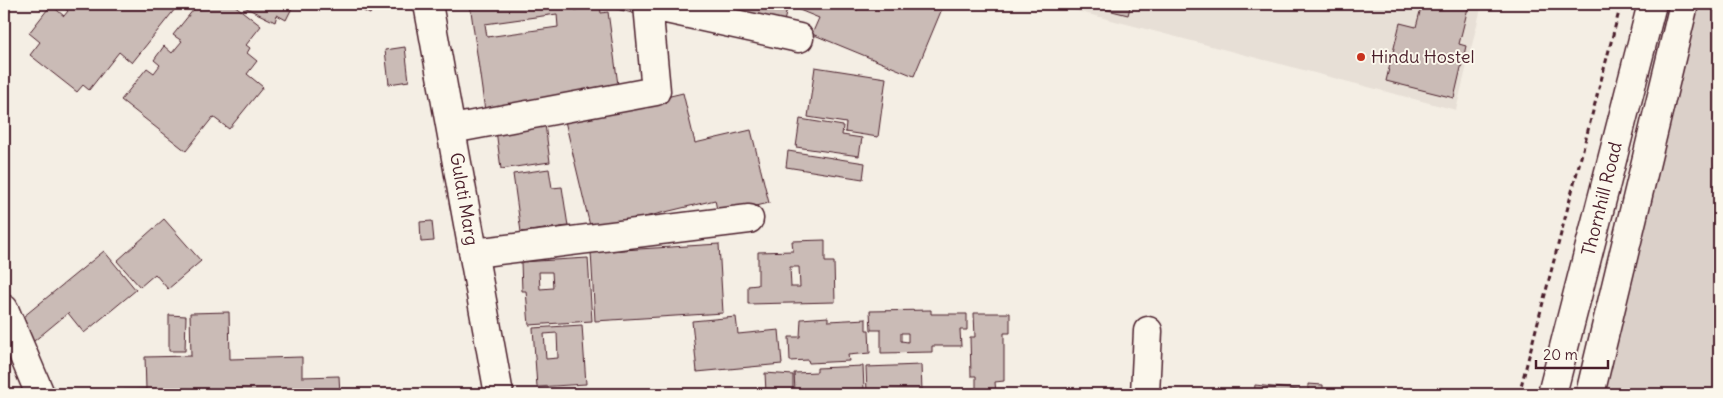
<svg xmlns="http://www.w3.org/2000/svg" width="1723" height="398" viewBox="0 0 1723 398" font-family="Delius,sans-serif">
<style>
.built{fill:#e7dfd6}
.green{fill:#dbd0c9;stroke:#92787a}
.building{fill:#cabbb6;stroke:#4a1f2b;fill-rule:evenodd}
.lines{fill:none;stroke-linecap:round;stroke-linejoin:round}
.minor-casing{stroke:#4a1f2b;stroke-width:31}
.major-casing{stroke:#4a1f2b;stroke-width:31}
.path{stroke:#4a1f2b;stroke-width:3;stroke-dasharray:5 4;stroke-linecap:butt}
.minor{stroke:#fbf7ec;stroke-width:28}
.major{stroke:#fbf7ec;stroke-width:28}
.poi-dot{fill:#c8321e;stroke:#fbf7ec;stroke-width:2}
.labels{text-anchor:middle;stroke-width:4;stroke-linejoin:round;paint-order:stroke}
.poi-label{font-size:18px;fill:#4a1f2b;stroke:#fbf7ec;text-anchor:start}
.street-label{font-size:18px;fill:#4a1f2b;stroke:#fbf7ec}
</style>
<rect width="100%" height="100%" fill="#f4eee4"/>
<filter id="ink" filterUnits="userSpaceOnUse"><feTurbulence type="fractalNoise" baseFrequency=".02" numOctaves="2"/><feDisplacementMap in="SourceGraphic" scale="10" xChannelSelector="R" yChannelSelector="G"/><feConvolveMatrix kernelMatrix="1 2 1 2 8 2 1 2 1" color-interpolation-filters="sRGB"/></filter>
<g filter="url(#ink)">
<!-- built -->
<polygon class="built" points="1050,4 1482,4 1456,110"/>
<!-- green -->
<polygon class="green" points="1699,4 1719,4 1719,394 1599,394"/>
<!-- building -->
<g class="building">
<polygon points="59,4 179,4 132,63 119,52 89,90 83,85 77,92 30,55 40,42 29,33 51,5 64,16 68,11"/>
<polygon points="198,4 233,4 261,26 246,45 250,48 247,53 257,61 247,74 263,87 229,129 213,117 186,151 121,100 147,68 154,73 160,65 154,60 164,46 172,53 182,41 173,35"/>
<polygon points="238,4 294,4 286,20 277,15 275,22"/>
<polygon points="349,4 375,4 370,14"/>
<path d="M470,4H574L575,10L600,6L601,13L608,12L619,92L485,111ZM557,14L558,27L487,37L485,24Z"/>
<polygon points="597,4 648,4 644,16"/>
<polygon points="694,4 788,4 782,31"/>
<polygon points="793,4 849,4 848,9 858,10 859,4 944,4 914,76 812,34 819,18 792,7"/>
<polygon points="1084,4 1131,4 1128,15"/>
<polygon points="1422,4 1469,4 1459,44 1466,46 1454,98 1386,81 1400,23 1416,27"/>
<polygon points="405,47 409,81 389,84 385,50"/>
<polygon points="815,67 886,78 878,137 845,132 846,123 808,117"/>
<polygon points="683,93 695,143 751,130 769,203 718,215 715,200 591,230 565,121"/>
<polygon points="800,119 843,126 842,135 862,138 859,156 796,147"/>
<polygon points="545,124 550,162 501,169 496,130"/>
<polygon points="788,151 865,163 863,179 786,167"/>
<polygon points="549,169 552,188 562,187 568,226 521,232 513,174"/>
<polygon points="164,219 201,261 168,289 155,274 140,287 117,261"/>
<polygon points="432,221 434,241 421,242 420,222"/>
<path d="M825,240V262H834L835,302L748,304V286L758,285V252L793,251L792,241ZM790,267H799L800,287H791Z"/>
<polygon points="719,244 723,313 595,321 591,252"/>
<polygon points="104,251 136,290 84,333 68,313 28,346 12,326"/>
<path d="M588,258L592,321L529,325L526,291H522L521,262ZM539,272H552L553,288L540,289Z"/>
<path d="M931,310V314H967V330H960L961,346H932V352L881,353V330H871L870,311ZM901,333H908V342L901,341Z"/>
<polygon points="229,312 230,359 302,357 302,377 339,376 340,394 124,394 124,390 146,389 145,357 191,356 190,313"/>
<polygon points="974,313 1010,313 1010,333 1004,333 1004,381 995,382 996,393 976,394 976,376 971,376 970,337 975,337"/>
<polygon points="169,315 186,316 185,351 169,351"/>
<polygon points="736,317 738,334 779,330 782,364 697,372 692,321"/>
<polygon points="828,317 828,321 866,319 866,330 869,330 870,353 848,355 849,361 809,363 808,360 790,361 789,337 800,337 801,319"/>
<path d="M582,325L586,384L537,387L533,328ZM557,333L558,358L546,359L544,334Z"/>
<polygon points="921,365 922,391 867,393 866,367"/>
<polygon points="863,366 864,389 795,391 794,373 817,372 817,368"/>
<polygon points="765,373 793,375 793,392 766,393"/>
<polygon points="1308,384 1323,385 1323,394 1254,394 1255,385 1308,391"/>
</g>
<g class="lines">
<defs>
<g id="minor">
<polyline points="428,4 499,394"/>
<polyline points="452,129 656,91 648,5 799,38"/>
<polyline points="474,253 749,219"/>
<polyline points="1145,394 1148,331"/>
<polyline points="1552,394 1652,4"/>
<polyline points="1590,394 1684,4"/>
</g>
<polyline id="major" points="4,309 40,394"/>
</defs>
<!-- minor casing -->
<use href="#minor" class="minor-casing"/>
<!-- major casing -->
<use href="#major" class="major-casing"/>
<!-- path -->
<polyline class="path" points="1519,394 1621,4"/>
<!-- minor -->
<use href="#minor" class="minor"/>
<!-- major -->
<use href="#major" class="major"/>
</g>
</g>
<!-- markers -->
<circle class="poi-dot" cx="1361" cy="57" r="5"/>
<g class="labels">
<!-- poi labels -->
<g class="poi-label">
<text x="1371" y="63">Hindu Hostel</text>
</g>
<!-- street labels -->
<g class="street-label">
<text transform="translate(464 199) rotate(80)" y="6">Gulati Marg</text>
<text transform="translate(1602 199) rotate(-76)" y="6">Thornhill Road</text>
</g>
</g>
<!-- margin -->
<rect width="1723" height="398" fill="none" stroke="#fbf7ec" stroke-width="20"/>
<rect x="10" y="10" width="1703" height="378" fill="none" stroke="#4a1f2b" stroke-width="2" filter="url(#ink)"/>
<!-- scale -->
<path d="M1536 360v8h72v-8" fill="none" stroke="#4a1f2b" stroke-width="2.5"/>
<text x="1543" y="360" font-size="15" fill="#4a1f2b" stroke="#fbf7ec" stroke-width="4" paint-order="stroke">20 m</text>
</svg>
